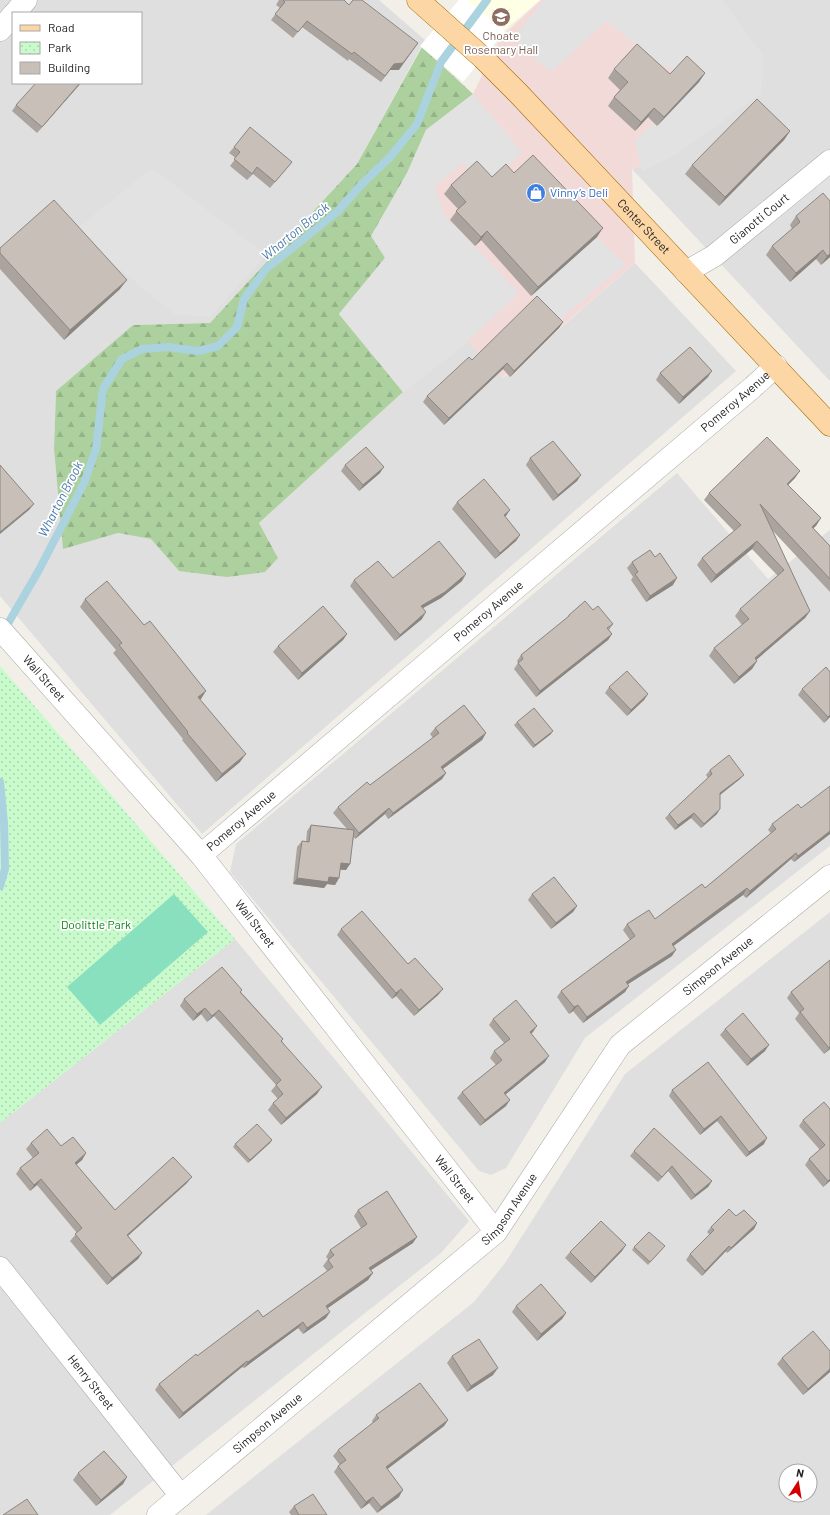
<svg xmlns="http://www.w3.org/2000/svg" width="830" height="1515" viewBox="0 0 830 1515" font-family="Barlow,sans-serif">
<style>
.residential{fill:#e0dfdf;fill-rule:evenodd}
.commercial{fill:#f2dad9}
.education{fill:#ffffe5}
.forest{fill:url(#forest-firs)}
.park{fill:url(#park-dots)}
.pitch{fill:#88e0be}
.parking{fill:#e2e2e2}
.pier{fill:#fff}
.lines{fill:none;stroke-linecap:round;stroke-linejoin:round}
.stream{stroke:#aad3df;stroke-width:8}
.minor-casing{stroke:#a9a9a9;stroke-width:23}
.major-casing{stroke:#a06b00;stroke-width:23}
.minor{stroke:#fff;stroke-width:22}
.major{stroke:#fcd6a4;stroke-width:22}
.wall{fill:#aba49e}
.shaded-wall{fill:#8b8681}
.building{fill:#c7bfb8;stroke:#8b8681}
.labels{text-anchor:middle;stroke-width:3.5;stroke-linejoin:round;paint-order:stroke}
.education-label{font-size:12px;fill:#785e54;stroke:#fff}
.shop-label{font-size:12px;fill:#366cbe;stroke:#fff;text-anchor:start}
.street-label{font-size:12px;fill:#222;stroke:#fff}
.park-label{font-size:12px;fill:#0c8416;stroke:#fff}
.water-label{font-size:13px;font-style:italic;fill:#4a7aab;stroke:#fff}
</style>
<defs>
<pattern id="forest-firs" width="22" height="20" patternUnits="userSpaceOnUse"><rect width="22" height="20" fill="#add19e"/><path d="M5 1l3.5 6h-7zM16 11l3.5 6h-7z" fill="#95b388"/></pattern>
<pattern id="park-dots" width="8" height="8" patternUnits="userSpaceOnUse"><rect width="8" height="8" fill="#c8facc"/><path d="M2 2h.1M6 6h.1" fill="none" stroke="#acd6af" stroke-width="1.8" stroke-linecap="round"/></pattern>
</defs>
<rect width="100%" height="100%" fill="#f2efe9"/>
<!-- residential -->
<g class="residential">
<path d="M0,0H379L425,40L357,164L210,323L133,325L56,391L54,449L63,548L118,533L151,539L179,571L278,558L259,523L403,392L468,341L503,378L635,263L736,371L202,834L0,596ZM13,13H141V83H13Z"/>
<polygon points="722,0 830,0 830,381 632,169 677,154 763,56"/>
<polygon points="677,473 768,579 830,530 830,846 585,1038 506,1168 491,1175 479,1171 230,872 236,844"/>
<path d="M830,912V1515H206L474,1302L505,1263L625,1074ZM786,1471H810V1495H786Z"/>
<polygon points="235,939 469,1221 441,1253 110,1515 0,1515 0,1123"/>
</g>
<!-- commercial -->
<polygon class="commercial" points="541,0 722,0 763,56 761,93 677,154 632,169 635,263 502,378 467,341 403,392 339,314 385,258 408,171 426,130 473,94 500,38"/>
<!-- education -->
<polygon class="education" points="465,0 540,0 500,34"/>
<!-- forest -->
<polygon class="forest" points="422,47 473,94 426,130 408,171 385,258 339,314 403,392 259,523 278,558 265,572 227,577 179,571 151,539 118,533 63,549 54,449 56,391 133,325 210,323 357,164"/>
<!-- park -->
<polygon class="park" points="0,666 235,939 0,1123"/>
<!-- pitch -->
<polygon class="pitch" points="174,894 208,932 100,1025 67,987"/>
<!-- parking -->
<g class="parking">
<polygon points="544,0 722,0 763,56 761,93 677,154 642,171 635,140 698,82 654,60 607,21 551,72 513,39"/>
<polygon points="473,94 522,152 486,186 463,163 435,186 444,215 519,293 457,351 403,392 339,314 385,258 371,236 408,171 426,130"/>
<polygon points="152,168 266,255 210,317 174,314 74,231"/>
<polygon points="830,174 830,204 815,187"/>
<polygon points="597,237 625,264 560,320 525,289"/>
</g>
<!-- pier -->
<polygon class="pier" points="459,0 467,0 505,31 463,82 420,46"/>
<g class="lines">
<!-- stream -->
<g class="stream">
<polyline points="3,632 39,570 84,483 96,449 103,389 122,359 142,349 168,347 198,351 218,346 237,327 244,299 266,269 337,212 361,185 390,157 417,124 441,62 487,0"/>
<polyline points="0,782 4,823 5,869 0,886"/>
</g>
<defs>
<g id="minor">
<polyline points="15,13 26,0"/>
<polyline points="0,30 13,15"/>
<path id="s1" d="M686,272L714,256L830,161"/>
<path id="s2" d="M0,629L201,855L496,1232"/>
<path id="s3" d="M201,855L753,387L776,366"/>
<path id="s4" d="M0,1268L181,1496"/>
<path id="s5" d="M158,1515L496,1232L620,1045L830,876"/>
</g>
<g id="major">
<path id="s6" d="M418,0L483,58L518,93L830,425"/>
</g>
</defs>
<!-- minor casing -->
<use href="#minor" class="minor-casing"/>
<!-- major casing -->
<use href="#major" class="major-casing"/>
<!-- minor -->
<use href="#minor" class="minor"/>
<!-- major -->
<use href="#major" class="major"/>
</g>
<!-- wall -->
<g class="wall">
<polygon points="279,0 344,0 399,70 390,70 381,82 349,59 348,61 302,27 293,38 271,20 280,8 276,5"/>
<polygon points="614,69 670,74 705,73 699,82 657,126 648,117 635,131 608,106 614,97 620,90 608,78"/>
<polygon points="81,83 37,133 12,111 16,105"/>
<polygon points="790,131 784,140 719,206 685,174 692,165"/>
<polygon points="234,147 292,162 287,168 270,188 253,174 247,180 230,166 236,158 229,153"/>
<polygon points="514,173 597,237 531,296 481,240 475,246 450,220 458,209 444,194 451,185"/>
<polygon points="830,201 830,257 821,265 816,259 790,282 766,255 772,246 792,229 790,225 796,216"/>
<polygon points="0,248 120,289 64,340 0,269"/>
<polygon points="563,322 559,328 510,377 503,369 444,425 423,402 427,396 472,360"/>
<polygon points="660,373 708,377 679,404 656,380"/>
<polygon points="530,458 581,475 577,481 553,501 526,465"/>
<polygon points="345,465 380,473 359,491 341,471"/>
<polygon points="795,478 788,485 821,518 813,528 830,546 830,592 772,530 810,611 805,618 756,660 757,661 752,669 734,684 709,656 714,648 742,625 735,616 740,609 778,576 752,549 711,583 697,565 702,558 734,531 704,500 709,493"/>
<polygon points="457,502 505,517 520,535 516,541 495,559 452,509"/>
<polygon points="655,557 673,585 646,602 631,580 633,577 627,568 632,562"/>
<polygon points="393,578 462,581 441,598 423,608 422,619 395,641 350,586 354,580"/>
<polygon points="85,599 201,699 200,699 240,762 216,782 182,740 183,739 113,653 116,650 80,607"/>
<polygon points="593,610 613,624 609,630 612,634 608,640 536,697 514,669 518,663 517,661 521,655 566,619 569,615"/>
<polygon points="347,634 343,640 298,680 273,652 278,646"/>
<polygon points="609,687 648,694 644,700 627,716 605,693"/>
<polygon points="802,689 830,717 824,723 798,695"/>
<polygon points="517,722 551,734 533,748 514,725"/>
<polygon points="435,728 486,733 482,740 443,769 446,773 442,779 388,819 385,814 355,839 354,837 346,870 340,870 339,878 335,885 327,884 324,888 293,884 297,847 302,841 306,842 307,831 311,825 347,829 333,813 338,807 370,785 433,738 430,734"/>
<polygon points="710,770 740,779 720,795 717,814 701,828 691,818 675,830 665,818 669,814 708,778 706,775"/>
<polygon points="801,808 830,834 794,862 791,859 746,898 743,895 673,946 672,956 628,984 625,992 583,1023 573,1011 569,1014 557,997 561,991 630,940 623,930 627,924 655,919 705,888 771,833 768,830 772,824"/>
<polygon points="532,894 577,906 573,912 551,929 528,900"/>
<polygon points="341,929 408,964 443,989 438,995 414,1016 396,996 392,999 337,935"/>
<polygon points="830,960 830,1049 824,1054 795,1019 799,1013 787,998 791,992"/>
<polygon points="241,992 283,1039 282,1041 317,1094 281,1125 268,1110 273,1103 278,1099 271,1091 276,1085 214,1016 207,1022 201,1014 193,1021 180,1006 184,999"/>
<polygon points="493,1019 533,1032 531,1034 545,1062 506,1094 506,1106 480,1126 457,1098 462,1092 496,1065 490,1058 494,1051 504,1043 489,1025"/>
<polygon points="725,1029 765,1051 747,1066 720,1035"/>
<polygon points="708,1062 764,1144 746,1157 717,1121 700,1135 669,1096 672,1090"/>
<polygon points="830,1109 830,1181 823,1187 805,1165 809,1159 820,1150 799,1126 803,1120"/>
<polygon points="272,1140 270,1143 248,1163 233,1147 235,1144"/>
<polygon points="31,1143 61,1146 86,1153 82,1160 76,1165 115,1210 187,1183 128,1236 142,1253 138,1259 107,1285 70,1241 77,1233 37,1185 30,1191 16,1174 20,1168 33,1158 26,1149"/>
<polygon points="634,1151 712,1181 708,1187 691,1200 668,1171 658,1182 630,1156"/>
<polygon points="358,1210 413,1243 371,1270 368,1280 328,1308 326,1318 303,1334 298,1328 244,1368 242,1367 179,1419 155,1390 159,1384 197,1356 263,1317 328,1272 323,1266 328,1259 326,1257 330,1250 361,1228 354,1216"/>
<polygon points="736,1216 757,1223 754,1229 727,1253 726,1251 702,1276 686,1260 690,1254 710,1235 707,1232 711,1227"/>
<polygon points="665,1246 648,1265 632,1250 634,1247"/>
<polygon points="622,1251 591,1283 565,1258 570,1252"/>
<polygon points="516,1306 566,1313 562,1319 537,1341 512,1312"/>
<polygon points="830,1351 830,1372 803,1395 777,1364 782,1358"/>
<polygon points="452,1356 493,1375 467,1392 447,1363"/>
<polygon points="376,1415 448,1420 444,1426 387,1469 399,1497 377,1513 369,1503 361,1509 334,1472 338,1466 340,1465 333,1456 338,1450 373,1423 372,1421"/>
<polygon points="78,1473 127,1477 123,1484 96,1506 73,1480"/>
<polygon points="294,1506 327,1515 291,1515 289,1512"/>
</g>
<!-- shaded-wall -->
<g class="shaded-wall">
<polygon points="418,43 399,70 390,70 381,82 394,64"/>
<polygon points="705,73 699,82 657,126 664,117"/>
<polygon points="80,83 81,83 37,133 42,127"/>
<polygon points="654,108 648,117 635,131 641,122"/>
<polygon points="790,131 784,140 719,206 725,197"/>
<polygon points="603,228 597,237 531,296 538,287"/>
<polygon points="487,231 481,240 475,246 481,237"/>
<polygon points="823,250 816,259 790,282 796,273"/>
<polygon points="830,254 830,257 821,265 827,256"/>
<polygon points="127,280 120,289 64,340 70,330"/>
<polygon points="563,322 559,328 510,377 514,371"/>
<polygon points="507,363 503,369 444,425 449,418"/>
<polygon points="712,371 708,377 679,404 683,397"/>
<polygon points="384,467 380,473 359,491 363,485"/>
<polygon points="800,471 795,478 782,491 787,484"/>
<polygon points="581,475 577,481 553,501 558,495"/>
<polygon points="34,504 29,510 0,534 0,532"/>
<polygon points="510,510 506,516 499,522 504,515"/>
<polygon points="821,518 816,526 807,534 812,527"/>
<polygon points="520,535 516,541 495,559 500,553"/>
<polygon points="757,541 752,549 711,583 716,575"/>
<polygon points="466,574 462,581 441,598 416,612 421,606"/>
<polygon points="677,578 673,585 646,602 650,596"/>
<polygon points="810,611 805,618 749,666 755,658"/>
<polygon points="426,612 422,619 395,641 400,635"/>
<polygon points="347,634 343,640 298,680 302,673"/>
<polygon points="612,634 608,640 536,697 540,691"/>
<polygon points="757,661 752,669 734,684 739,677"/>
<polygon points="206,691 201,699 193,705 198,697"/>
<polygon points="648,694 644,700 627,716 631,710"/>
<polygon points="830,715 830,717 824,723 828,717"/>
<polygon points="553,731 551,734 533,748 535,745"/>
<polygon points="486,733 482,740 437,773 441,767"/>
<polygon points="246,754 240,762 216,782 222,774"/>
<polygon points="446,773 442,779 388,819 393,813"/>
<polygon points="744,775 740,779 716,798 720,793"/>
<polygon points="389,808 385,814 355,839 359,833"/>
<polygon points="720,809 717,814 701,828 704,824"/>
<polygon points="694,813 691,818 675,830 678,825"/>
<polygon points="830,831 830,834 794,862 798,856"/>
<polygon points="796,853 791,859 746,898 750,891"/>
<polygon points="341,863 350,864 346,870 337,869"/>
<polygon points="329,877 339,878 335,885 327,884 324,888 293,884 297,878"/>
<polygon points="747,888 743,895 668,950 672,944"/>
<polygon points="577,906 573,912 551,929 556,923"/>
<polygon points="676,950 672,956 622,988 626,982"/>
<polygon points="629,986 625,992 583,1023 587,1017"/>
<polygon points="401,989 396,996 392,999 396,993"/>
<polygon points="443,989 438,995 414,1016 419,1010"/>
<polygon points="578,1005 573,1011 569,1014 574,1007"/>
<polygon points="205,1008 201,1014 193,1021 197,1014"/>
<polygon points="219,1010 214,1016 207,1022 212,1016"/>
<polygon points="537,1026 533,1032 525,1038 530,1032"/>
<polygon points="769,1045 765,1051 747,1066 751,1059"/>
<polygon points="830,1046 830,1049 824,1054 829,1048"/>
<polygon points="549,1056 545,1062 500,1099 504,1093"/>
<polygon points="322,1087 317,1094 281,1125 286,1118"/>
<polygon points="510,1100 506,1106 480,1126 485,1120"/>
<polygon points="721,1116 717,1121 700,1135 704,1129"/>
<polygon points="767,1138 764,1144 746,1157 749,1152"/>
<polygon points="272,1140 270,1143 248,1163 250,1160"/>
<polygon points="86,1153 82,1160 71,1169 75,1163"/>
<polygon points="672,1166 668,1171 658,1182 662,1177"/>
<polygon points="192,1177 187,1183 122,1241 127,1235"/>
<polygon points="41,1179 37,1185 30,1191 34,1185"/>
<polygon points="830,1179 830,1181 823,1187 828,1181"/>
<polygon points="712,1181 708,1187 691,1200 695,1195"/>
<polygon points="757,1223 754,1229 727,1253 731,1248"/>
<polygon points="417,1237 413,1243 365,1274 369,1268"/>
<polygon points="626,1245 622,1251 591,1283 595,1277"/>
<polygon points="729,1246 726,1251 702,1276 705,1271"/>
<polygon points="142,1253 138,1259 107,1285 112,1278"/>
<polygon points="373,1273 368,1280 322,1312 326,1306"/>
<polygon points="330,1312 326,1318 303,1334 307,1328"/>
<polygon points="566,1313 562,1319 537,1341 541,1334"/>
<polygon points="303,1322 298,1328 244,1368 248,1362"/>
<polygon points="247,1361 242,1367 179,1419 183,1413"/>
<polygon points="498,1368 493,1375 467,1392 471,1386"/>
<polygon points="830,1369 830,1372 803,1395 808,1389"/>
<polygon points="448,1420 444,1426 381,1474 386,1467"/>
<polygon points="127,1477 123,1484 96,1506 101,1500"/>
<polygon points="403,1490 399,1497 377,1513 381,1507"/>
<polygon points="373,1497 369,1503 361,1509 366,1502"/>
</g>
<!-- building -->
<g class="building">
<polygon points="283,0 344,0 349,5 353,0 362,0 418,43 403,63 394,64 385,76 354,52 352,54 307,21 298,32 275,14 285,2"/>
<polygon points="637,44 670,74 687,56 705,73 664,117 654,108 641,122 614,97 628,82 614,69"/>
<polygon points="36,83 80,83 42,127 16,105"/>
<polygon points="757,99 790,131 725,197 692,165"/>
<polygon points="250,127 292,162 275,182 257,167 252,174 234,159 240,152 234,147"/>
<polygon points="533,155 603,228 538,287 487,231 481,237 456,211 466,202 451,185 477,161 492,177 506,164 514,173"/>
<polygon points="823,193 830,201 830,254 827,256 823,250 796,273 772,246 800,222 796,216"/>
<polygon points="54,200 127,280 70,330 0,253 0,248"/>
<polygon points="537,296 563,322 514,371 507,363 449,418 427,396 469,357 472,360"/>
<polygon points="690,347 712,371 683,397 660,373"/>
<polygon points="767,437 800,471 787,484 821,518 812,527 830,546 830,579 760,504 810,611 755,658 757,661 739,677 714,648 749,619 740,609 784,570 757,541 716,575 702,558 741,525 709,493"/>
<polygon points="553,441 581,475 558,495 530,458"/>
<polygon points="366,447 384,467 363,485 345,465"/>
<polygon points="0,465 34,504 0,532"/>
<polygon points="484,479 510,510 504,515 520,535 500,553 457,502"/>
<polygon points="439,541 466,574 445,592 421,606 426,612 400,635 354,580 378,561 393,578"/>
<polygon points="650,550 655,557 660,553 677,578 650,596 635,574 638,572 632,562"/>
<polygon points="107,581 144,625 150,621 206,691 198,697 246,754 222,774 187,733 188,732 119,645 122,643 85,599"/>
<polygon points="585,601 593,610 598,606 613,624 607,628 612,634 540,691 518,663 523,659 521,655 569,616 569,615"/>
<polygon points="323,606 347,634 302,673 278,646"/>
<polygon points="826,667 830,672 830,715 828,717 802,689"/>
<polygon points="627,671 648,694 631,710 609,687"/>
<polygon points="464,705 486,733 441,767 446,773 393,813 389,808 359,833 338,807 367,782 370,785 439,733 435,728"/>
<polygon points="534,708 553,731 535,745 517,722"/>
<polygon points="729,755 744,775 720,793 720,809 704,824 694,813 678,825 669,814 712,774 710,770"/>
<polygon points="830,786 830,831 798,856 796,853 750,891 747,888 672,944 676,950 626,982 629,986 587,1017 578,1005 574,1007 561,991 635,936 627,924 649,910 655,919 702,884 705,888 776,829 772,824 798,804 801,808"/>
<polygon points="311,825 354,830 350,864 341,863 339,878 329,877 328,882 297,878 302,841 309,842"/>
<polygon points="554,877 577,906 556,923 532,894"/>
<polygon points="362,911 408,964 415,958 443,989 419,1010 401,989 396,993 341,929"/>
<polygon points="830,960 830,1046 829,1048 800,1012 804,1009 791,992"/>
<polygon points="222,967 242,990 240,992 283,1039 281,1041 322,1087 286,1118 273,1103 283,1094 276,1085 281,1080 219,1010 212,1016 205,1008 197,1014 184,999"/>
<polygon points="516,1000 537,1026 530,1032 549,1056 504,1093 510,1100 485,1120 462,1092 502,1060 494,1051 510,1039 493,1019"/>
<polygon points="743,1013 769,1045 751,1059 725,1029"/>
<polygon points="708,1062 767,1138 749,1152 721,1116 704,1129 672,1090"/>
<polygon points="824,1102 830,1109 830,1179 828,1181 809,1159 825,1145 803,1120"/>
<polygon points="257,1124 272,1140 250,1160 235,1144"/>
<polygon points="654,1128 712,1181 695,1195 672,1166 662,1177 634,1151"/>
<polygon points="47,1129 61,1146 73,1137 86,1153 75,1163 115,1210 173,1157 192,1177 127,1235 142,1253 112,1278 75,1234 82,1228 41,1179 34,1185 20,1168 39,1153 31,1143"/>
<polygon points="387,1191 417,1237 369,1268 373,1273 326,1306 330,1312 307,1328 303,1322 248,1362 247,1361 183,1413 159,1384 196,1354 197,1356 258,1310 263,1317 333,1267 328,1260 334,1255 330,1250 367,1224 358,1210"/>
<polygon points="729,1209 736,1216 744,1210 757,1223 731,1248 729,1246 705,1271 690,1254 714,1230 711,1227"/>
<polygon points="601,1221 626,1245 595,1277 570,1252"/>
<polygon points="649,1232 665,1246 650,1262 634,1247"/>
<polygon points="541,1284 566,1313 541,1334 516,1306"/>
<polygon points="813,1331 830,1351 830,1369 808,1389 782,1358"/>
<polygon points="479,1339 498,1368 471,1386 452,1356"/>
<polygon points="420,1383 448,1420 386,1467 403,1490 381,1507 373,1497 366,1502 338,1466 346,1460 338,1450 379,1418 376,1415"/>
<polygon points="104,1451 127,1477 101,1500 78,1473"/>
<polygon points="313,1494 327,1515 299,1515 294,1506"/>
<polygon points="27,1499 38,1515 3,1515"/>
</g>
<!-- icons -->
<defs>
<symbol id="university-disc" viewBox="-11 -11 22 22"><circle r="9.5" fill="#8d6e63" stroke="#fff"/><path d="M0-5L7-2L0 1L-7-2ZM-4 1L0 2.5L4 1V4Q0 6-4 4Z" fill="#fff"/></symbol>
<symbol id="shop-disc" viewBox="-11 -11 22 22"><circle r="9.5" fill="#3f7fe0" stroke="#fff"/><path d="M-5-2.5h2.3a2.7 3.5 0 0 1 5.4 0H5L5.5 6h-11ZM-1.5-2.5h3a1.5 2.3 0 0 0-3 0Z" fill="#fff"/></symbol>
</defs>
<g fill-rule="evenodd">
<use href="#university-disc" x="490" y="6" width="22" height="22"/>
<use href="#shop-disc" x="525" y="182" width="22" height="22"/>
</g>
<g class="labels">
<!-- education labels -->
<g class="education-label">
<text x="501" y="40">Choate<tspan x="501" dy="14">Rosemary Hall</tspan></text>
</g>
<!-- shop labels -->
<g class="shop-label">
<text x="550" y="197">Vinny’s Deli</text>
</g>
<!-- street labels -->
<g class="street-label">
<text dy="4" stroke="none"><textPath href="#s1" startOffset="91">Gianotti Court</textPath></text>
<text dy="4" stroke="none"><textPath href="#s6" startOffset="320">Center Street</textPath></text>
<text dy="4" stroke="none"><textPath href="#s3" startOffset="701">Pomeroy Avenue</textPath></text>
<text dy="4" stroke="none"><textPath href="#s3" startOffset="377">Pomeroy Avenue</textPath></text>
<text dy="4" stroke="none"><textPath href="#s2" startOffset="66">Wall Street</textPath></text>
<text dy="4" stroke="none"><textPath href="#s3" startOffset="53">Pomeroy Avenue</textPath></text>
<text dy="4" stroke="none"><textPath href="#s2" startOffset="390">Wall Street</textPath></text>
<text dy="4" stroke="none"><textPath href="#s5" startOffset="791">Simpson Avenue</textPath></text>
<text dy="4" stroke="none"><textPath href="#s2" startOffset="714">Wall Street</textPath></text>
<text dy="4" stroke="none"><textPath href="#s5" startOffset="467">Simpson Avenue</textPath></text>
<text dy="4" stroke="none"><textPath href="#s4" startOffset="146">Henry Street</textPath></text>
<text dy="4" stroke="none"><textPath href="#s5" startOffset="143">Simpson Avenue</textPath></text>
</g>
<!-- park labels -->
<g class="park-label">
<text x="96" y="929">Doolittle Park</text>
</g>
<!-- water labels -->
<g class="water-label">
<text transform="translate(295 231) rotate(-39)" y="5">Wharton Brook</text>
<text transform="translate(60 499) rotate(-63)" y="5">Wharton Brook</text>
</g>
</g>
<!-- legend -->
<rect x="12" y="12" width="130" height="72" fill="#ffffff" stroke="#a7a7a7"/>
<rect x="20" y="25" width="20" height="6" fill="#fcd6a4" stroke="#a7a7a7"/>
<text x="48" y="32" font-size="12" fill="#222222">Road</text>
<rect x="20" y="42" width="20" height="12" fill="url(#park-dots)" stroke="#a7a7a7"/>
<text x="48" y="52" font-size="12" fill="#222222">Park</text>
<rect x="20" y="62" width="20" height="12" fill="#c7bfb8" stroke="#a7a7a7"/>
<text x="48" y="72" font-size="12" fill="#222222">Building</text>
<!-- north arrow -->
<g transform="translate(798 1483) rotate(12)"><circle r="19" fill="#ffffff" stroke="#a7a7a7"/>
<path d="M0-3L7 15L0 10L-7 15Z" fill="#d40000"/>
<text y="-6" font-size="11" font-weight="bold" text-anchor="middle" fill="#222222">N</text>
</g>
</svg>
